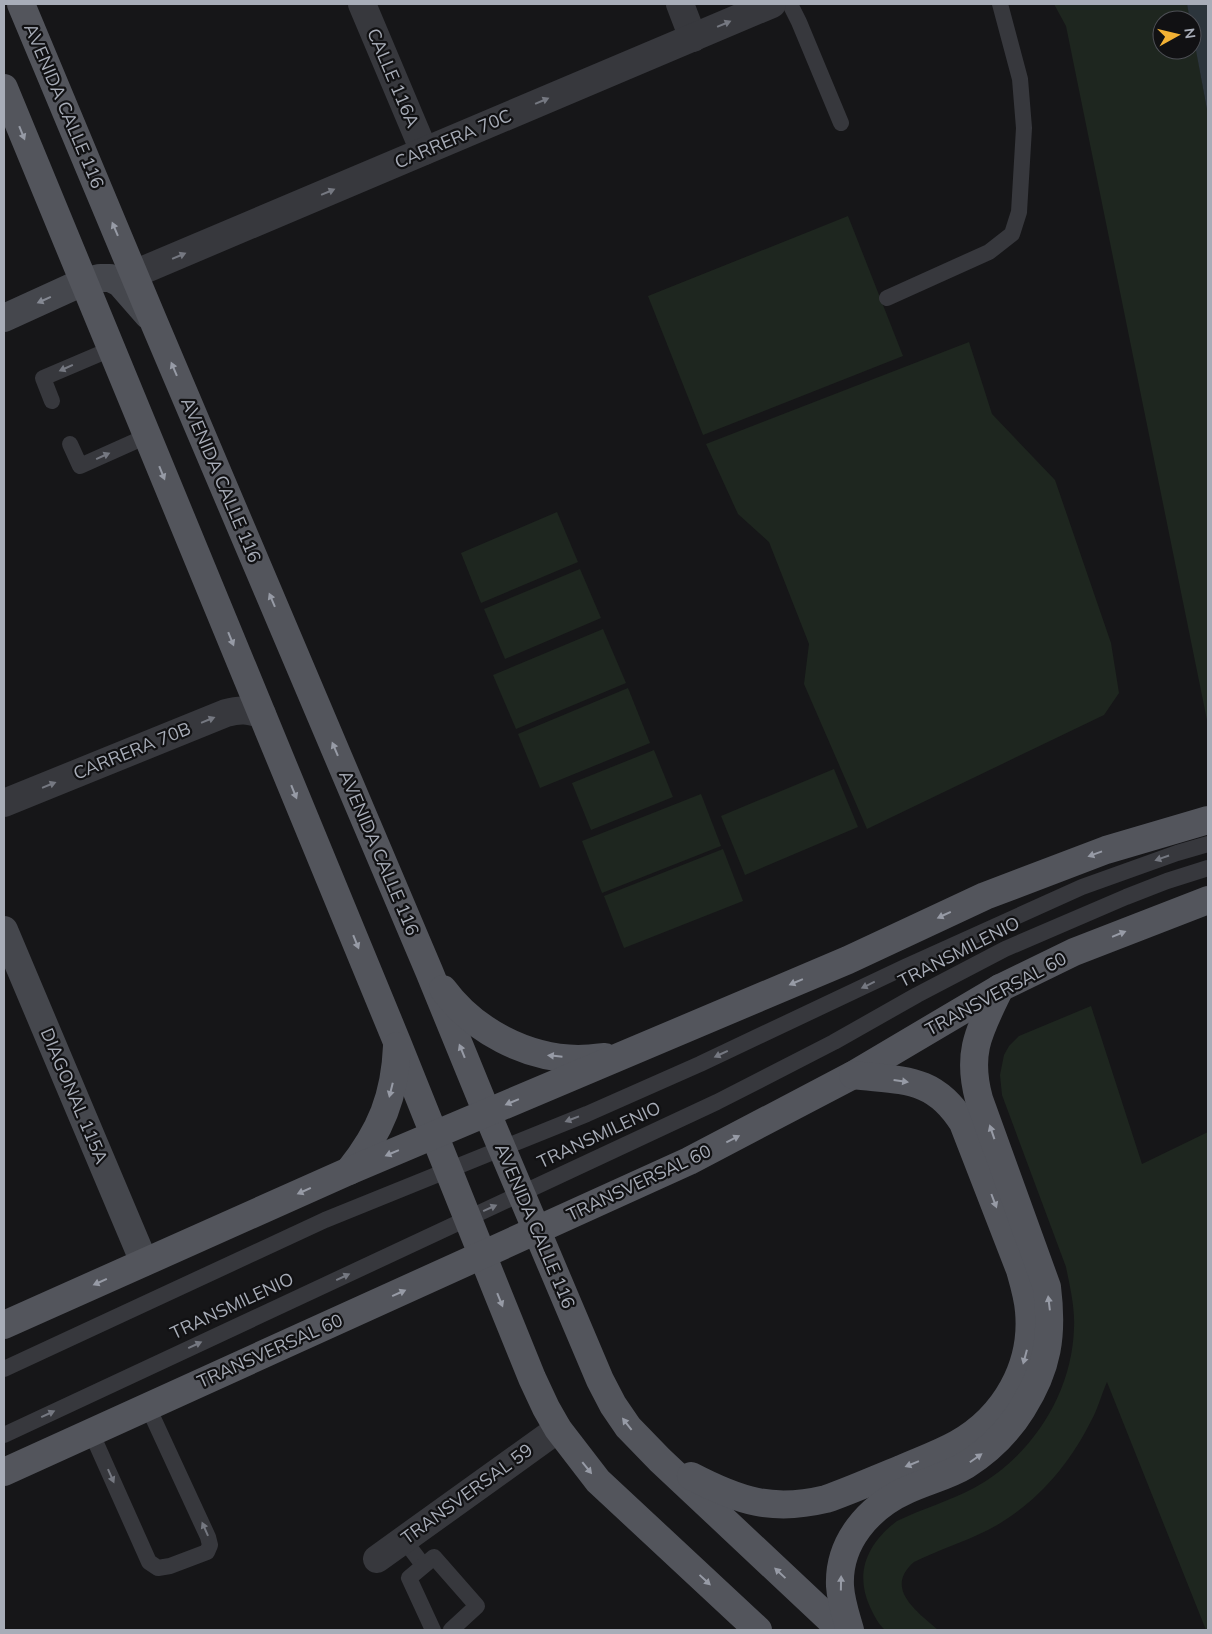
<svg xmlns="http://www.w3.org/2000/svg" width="1212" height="1634" viewBox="0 0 1212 1634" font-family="Mulish,sans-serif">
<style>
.green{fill:#1e261f}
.water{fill:#2c353c}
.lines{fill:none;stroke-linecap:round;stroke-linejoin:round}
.lane{stroke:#37383d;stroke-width:16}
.street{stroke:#37383d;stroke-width:28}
.secondary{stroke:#45474d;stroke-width:28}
.primary{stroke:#53555c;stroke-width:28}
.oneway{fill:#757881}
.oneway2{fill:#979ba6}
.oneway3{fill:#858993}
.labels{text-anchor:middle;stroke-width:4.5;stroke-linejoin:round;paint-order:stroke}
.street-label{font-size:18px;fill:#a8adb8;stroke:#111113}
</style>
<rect width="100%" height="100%" fill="#161618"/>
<!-- green -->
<g class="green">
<polygon points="1054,4 1187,4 1191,20 1162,20 1162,50 1192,50 1192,26 1208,115 1208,725 1066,26"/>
<polygon points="848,216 903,356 703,435 648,296"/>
<polygon points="969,342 992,414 1055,480 1111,643 1119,693 1104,715 867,829 804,684 809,644 769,542 738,514 706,444"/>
<polygon points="557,512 578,562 481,603 461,553"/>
<polygon points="580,569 601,618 505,659 484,609"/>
<polygon points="603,629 626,683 516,729 493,675"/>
<polygon points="628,688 650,743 540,788 518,734"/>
<polygon points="654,750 673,797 591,830 572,783"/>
<polygon points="834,769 858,827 745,875 721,816"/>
<polygon points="701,794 721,846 602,893 582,841"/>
<polygon points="723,849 743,901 624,948 604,896"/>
<path d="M1091,1006L1142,1164L1208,1132V1630H1206L1107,1382C1101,1395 1098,1409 1091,1421C1069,1466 1033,1507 988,1530C964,1542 938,1550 914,1562C883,1589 918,1612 938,1630H885C878,1624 874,1615 870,1607C854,1572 868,1543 897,1521C922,1509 949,1501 974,1488C1032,1456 1072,1394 1074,1328C1075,1307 1070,1287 1066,1267L1002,1095L1000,1075L1004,1055L1009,1046L1019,1036Z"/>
</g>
<!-- water -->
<polygon class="water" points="1187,4 1208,4 1208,115 1192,29 1192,20 1190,20"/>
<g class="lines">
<!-- lane -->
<g class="lane">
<polyline points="790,4 799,22 841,123"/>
<polyline points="887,298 989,252 1012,234 1019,212 1024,128 1020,79 1000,4"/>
<polyline points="52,401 43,378 111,349"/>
<polyline points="70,444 80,466 147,436"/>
<polyline points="4,1369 325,1220 587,1114 700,1064 905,967 1082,887 1177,853 1208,844"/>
<polyline points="91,1432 149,1562 158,1568 170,1566 207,1552 210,1545 208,1537 148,1407"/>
<polyline points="4,1435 717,1102 834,1042 917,995 1005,949 1126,897 1167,881 1208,868"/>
<polyline points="404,1540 423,1565"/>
<polyline points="433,1630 409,1578 434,1557 477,1606 451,1630"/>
</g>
<!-- street -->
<g class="street">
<polyline points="362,4 424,151"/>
<polyline points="680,4 693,38"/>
<polyline points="134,274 772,4"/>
<path d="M4,803L226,713C241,709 247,710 262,714"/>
<polyline points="377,1559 558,1429"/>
</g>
<!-- secondary -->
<g class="secondary">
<polyline points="4,318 83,282 100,278 110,278 120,283 148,315"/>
<polyline points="4,930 144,1262"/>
</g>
<!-- primary -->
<g class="primary">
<polyline points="21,4 153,320 429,971 487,1113 600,1380 613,1405 628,1427 660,1460 841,1630"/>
<polyline points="4,88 397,1042 498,1294 532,1378 546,1408 558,1429 598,1481 758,1630"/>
<path d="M443,989C474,1031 526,1058 578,1059C587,1059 596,1058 605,1057"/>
<path d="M349,1171C381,1131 395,1096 397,1046"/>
<polyline points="4,1325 349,1171 848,960 985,896 1106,850 1208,820"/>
<polyline points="4,1472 689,1161 853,1075 1000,988 1074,952 1208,900"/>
<path d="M691,1476C739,1501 772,1512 826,1499C852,1490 876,1479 901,1469C919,1461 939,1454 957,1444C1005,1417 1034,1366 1029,1311C1028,1297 1024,1284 1020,1270L963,1123C934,1076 902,1081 853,1075"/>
<path d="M850,1630C846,1616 841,1602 840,1586C838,1542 869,1507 907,1490C926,1481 948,1476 966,1465C990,1450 1007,1433 1022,1409C1048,1368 1053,1335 1047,1287L979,1099C966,1051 980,1030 1000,988"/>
</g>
</g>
<!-- one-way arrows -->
<defs><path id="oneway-solid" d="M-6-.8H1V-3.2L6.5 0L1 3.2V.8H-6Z" transform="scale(1.25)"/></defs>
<g class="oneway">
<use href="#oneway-solid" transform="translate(724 24) rotate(-23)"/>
<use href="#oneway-solid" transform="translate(542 101) rotate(-23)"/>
<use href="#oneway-solid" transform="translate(328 192) rotate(-23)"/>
<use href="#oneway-solid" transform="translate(179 256) rotate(-23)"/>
<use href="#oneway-solid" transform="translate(66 368) rotate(156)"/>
<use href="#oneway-solid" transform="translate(103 456) rotate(-24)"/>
<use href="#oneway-solid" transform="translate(208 720) rotate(-22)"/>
<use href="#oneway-solid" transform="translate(49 785) rotate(-22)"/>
<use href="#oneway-solid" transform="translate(1162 858) rotate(161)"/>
<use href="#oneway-solid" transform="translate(868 985) rotate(154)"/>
<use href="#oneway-solid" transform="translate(721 1054) rotate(155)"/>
<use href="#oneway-solid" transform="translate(572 1119) rotate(159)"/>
<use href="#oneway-solid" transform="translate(490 1208) rotate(-24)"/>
<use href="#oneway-solid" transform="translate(343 1277) rotate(-25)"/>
<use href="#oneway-solid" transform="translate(195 1345) rotate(-25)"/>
<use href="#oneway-solid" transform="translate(48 1414) rotate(-25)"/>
<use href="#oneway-solid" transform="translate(111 1476) rotate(66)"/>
<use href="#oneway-solid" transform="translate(205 1529) rotate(-114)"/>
</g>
<g class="oneway2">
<use href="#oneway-solid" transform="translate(22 133) rotate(68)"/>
<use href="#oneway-solid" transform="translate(115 229) rotate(-113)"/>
<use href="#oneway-solid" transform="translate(174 369) rotate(-113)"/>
<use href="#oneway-solid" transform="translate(162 473) rotate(68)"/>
<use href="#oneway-solid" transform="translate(272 600) rotate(-113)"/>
<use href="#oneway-solid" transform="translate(231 639) rotate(68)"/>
<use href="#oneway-solid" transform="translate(335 749) rotate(-113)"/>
<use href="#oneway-solid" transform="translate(294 792) rotate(68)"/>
<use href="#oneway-solid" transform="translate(1095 854) rotate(160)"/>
<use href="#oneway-solid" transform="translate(944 915) rotate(155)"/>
<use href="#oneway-solid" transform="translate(1119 934) rotate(-22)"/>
<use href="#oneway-solid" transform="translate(356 942) rotate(68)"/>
<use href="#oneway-solid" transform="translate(796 982) rotate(157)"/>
<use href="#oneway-solid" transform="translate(462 1051) rotate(-112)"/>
<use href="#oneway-solid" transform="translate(555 1056) rotate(-174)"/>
<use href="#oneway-solid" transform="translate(901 1081) rotate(8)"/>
<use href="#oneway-solid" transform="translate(391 1090) rotate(104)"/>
<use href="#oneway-solid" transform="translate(512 1102) rotate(157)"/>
<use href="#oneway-solid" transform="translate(992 1132) rotate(-109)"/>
<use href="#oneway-solid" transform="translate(733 1139) rotate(-27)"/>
<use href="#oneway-solid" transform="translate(392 1153) rotate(157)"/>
<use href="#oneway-solid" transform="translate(304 1191) rotate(156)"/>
<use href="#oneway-solid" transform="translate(994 1201) rotate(69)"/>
<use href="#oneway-solid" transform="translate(100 1282) rotate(156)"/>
<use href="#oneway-solid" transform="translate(399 1293) rotate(-24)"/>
<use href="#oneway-solid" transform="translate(500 1300) rotate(68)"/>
<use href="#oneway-solid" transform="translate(1049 1303) rotate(-97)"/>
<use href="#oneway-solid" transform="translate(1025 1357) rotate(105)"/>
<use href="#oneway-solid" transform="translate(627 1424) rotate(-128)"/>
<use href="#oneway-solid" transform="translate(976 1458) rotate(-35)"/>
<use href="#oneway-solid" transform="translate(912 1464) rotate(158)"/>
<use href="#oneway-solid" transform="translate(587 1468) rotate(51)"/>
<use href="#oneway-solid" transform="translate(780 1573) rotate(-137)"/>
<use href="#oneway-solid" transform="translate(705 1580) rotate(43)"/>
<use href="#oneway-solid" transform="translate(841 1583) rotate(-89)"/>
</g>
<use class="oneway3" href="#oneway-solid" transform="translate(44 300) rotate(156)"/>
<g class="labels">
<!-- street labels -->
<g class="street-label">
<text transform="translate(393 78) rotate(67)" y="6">CALLE 116A</text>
<text transform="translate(64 106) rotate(67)" y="6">AVENIDA CALLE 116</text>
<text transform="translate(453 139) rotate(-23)" y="6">CARRERA 70C</text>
<text transform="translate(221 480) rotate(67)" y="6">AVENIDA CALLE 116</text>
<text transform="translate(132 751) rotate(-22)" y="6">CARRERA 70B</text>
<text transform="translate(379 853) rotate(67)" y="6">AVENIDA CALLE 116</text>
<text transform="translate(959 952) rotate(-27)" y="6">TRANSMILENIO</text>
<text transform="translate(996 994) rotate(-28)" y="6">TRANSVERSAL 60</text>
<text transform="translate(74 1096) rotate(67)" y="6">DIAGONAL 115A</text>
<text transform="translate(599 1135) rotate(-25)" y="6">TRANSMILENIO</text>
<text transform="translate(639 1183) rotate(-25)" y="6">TRANSVERSAL 60</text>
<text transform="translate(535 1226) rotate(67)" y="6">AVENIDA CALLE 116</text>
<text transform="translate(232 1306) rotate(-25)" y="6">TRANSMILENIO</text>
<text transform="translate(270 1351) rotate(-24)" y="6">TRANSVERSAL 60</text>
<text transform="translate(467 1494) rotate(-36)" y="6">TRANSVERSAL 59</text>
</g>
</g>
<!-- border -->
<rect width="1212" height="1634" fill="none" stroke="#a8adb8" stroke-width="10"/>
<!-- north arrow -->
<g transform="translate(1177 35) rotate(82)"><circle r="24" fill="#111113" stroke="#4d4f55"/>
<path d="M0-4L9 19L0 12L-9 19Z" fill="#f2b134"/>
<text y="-8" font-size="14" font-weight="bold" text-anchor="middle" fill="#a8adb8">N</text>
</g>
</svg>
